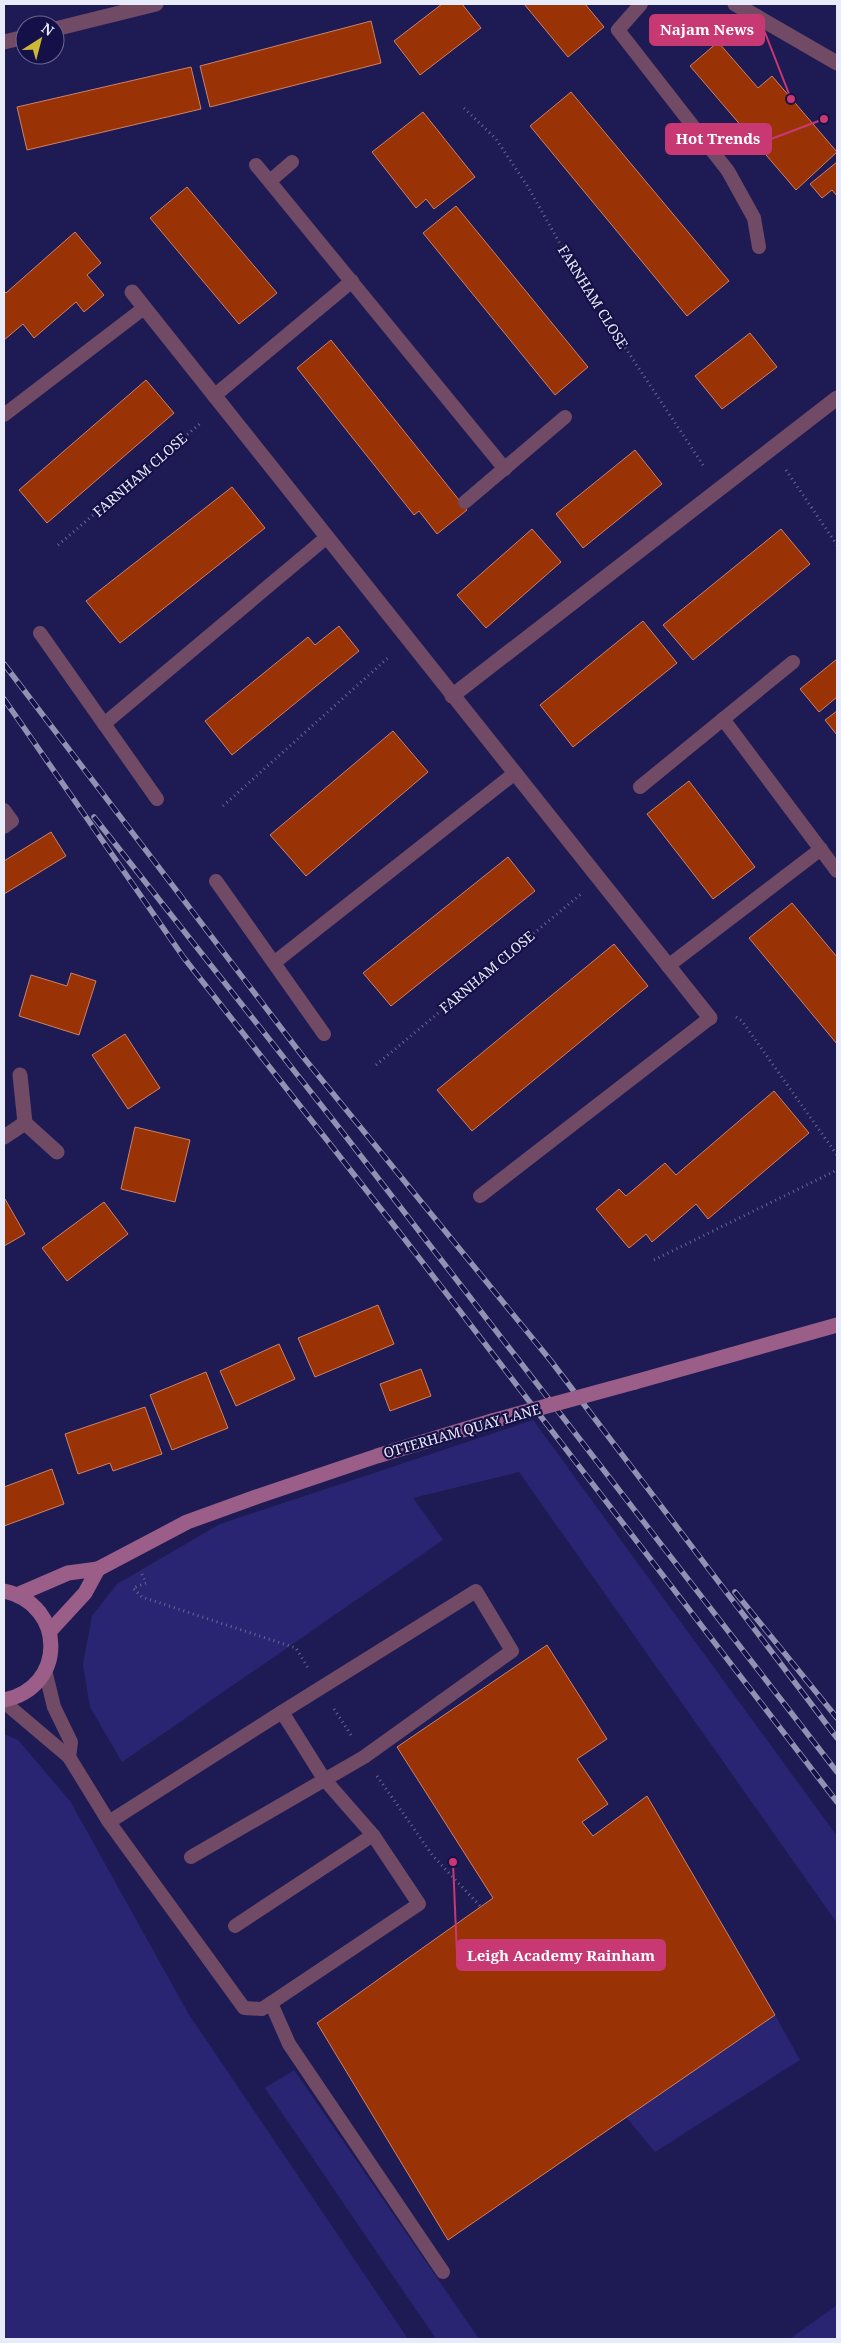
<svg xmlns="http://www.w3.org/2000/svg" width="841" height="2343" viewBox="0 0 841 2343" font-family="'Noto Serif',serif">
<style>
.green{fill:#2a2572}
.building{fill:#993305;stroke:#cc8169}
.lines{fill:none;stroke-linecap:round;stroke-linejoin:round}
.path{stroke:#686790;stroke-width:3;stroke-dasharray:1 4;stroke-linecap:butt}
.lane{stroke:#714a65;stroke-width:14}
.street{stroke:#714a65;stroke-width:15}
.secondary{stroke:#9b5e88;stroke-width:15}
.rail-casing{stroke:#9191b2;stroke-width:5.5}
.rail{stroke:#161048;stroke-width:4;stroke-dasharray:11;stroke-linecap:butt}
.secondary-bridge{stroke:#9b5e88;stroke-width:15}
.labels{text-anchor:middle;stroke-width:4.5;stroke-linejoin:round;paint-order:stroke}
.street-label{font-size:14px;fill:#e8ebf9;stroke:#161048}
.leader{fill:none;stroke:#c83873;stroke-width:2}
.callout-dot{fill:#c83873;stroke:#161048;stroke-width:2}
.callout{fill:#c83873;stroke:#c83873;stroke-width:2}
.callout-label{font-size:15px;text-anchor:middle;font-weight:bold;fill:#fff}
</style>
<rect width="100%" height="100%" fill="#1e1b54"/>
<!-- green -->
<g class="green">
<polygon points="533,1420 837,1836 837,1923 519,1472 413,1498 443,1540 122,1762 90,1707 83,1664 92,1616 117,1584 220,1524"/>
<polygon points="4,1734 18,1740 70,1801 188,2013 408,2339 4,2339"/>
<polygon points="775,2015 800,2060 655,2152 626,2117"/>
<polygon points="294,2070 479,2339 436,2339 265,2088"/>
<polygon points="837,2305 837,2339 790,2339"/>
</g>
<!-- building -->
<g class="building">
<polygon points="442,4 462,4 481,28 420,75 394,41"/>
<polygon points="524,4 585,4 604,27 568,57"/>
<polygon points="371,21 381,63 210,107 200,66"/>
<polygon points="718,42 758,88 772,76 837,152 796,190 690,66"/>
<polygon points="191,67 201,109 27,150 17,107"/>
<polygon points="571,92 729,281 687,316 530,126"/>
<polygon points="423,112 475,177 434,209 426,199 416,208 372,152"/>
<polygon points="837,162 837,196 832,190 822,198 810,184"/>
<polygon points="187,187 277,293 239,324 150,218"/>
<polygon points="456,206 588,367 555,395 423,233"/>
<polygon points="75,232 101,263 87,275 104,295 84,312 76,302 34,338 23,324 4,340 4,291 6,293"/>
<polygon points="750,333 777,367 722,409 695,376"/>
<polygon points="331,340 467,510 437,534 419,511 414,515 297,368"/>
<polygon points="146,380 174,413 47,523 19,490"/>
<polygon points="635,450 662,484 583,548 556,514"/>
<polygon points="232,487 265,528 120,643 86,601"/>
<polygon points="532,529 561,562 486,628 457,595"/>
<polygon points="781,529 810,564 693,660 663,625"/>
<polygon points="643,621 677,663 573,747 540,705"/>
<polygon points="339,626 359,651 232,755 205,721 308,637 315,645"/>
<polygon points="837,659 837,697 819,712 800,689"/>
<polygon points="837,711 837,735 825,720"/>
<polygon points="393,731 428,772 306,876 270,835"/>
<polygon points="689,781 755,867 713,899 647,814"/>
<polygon points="51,832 66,856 4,894 4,861"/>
<polygon points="508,857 535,891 391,1006 363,973"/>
<polygon points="792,903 837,957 837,1044 749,938"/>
<polygon points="614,944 648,986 472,1131 437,1090"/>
<polygon points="71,973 96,981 79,1035 19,1016 31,975 67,986"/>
<polygon points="125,1034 160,1088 128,1109 92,1055"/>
<polygon points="774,1091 809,1133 708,1219 696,1204 652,1242 646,1234 629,1248 596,1209 619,1189 626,1196 665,1163 676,1175"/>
<polygon points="135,1127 190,1140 175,1202 121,1189"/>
<polygon points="5,1199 25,1234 4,1246 4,1200"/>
<polygon points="104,1202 128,1234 67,1281 42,1248"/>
<polygon points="378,1305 394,1344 315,1377 298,1338"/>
<polygon points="279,1344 295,1379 236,1406 220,1371"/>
<polygon points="421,1369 431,1396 390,1411 380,1384"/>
<polygon points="206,1372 228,1428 172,1450 150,1395"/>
<polygon points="145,1407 162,1454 113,1471 110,1463 78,1474 65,1434"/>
<polygon points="52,1469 64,1504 4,1526 4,1487"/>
<polygon points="547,1645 607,1739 577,1759 608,1804 582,1822 593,1836 647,1796 775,2015 448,2240 317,2023 493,1898 397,1747"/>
</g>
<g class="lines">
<!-- path -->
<g class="path">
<polyline points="464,108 496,139 528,187 581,281 705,468"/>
<polyline points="786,470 837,545"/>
<polyline points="58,545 202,422"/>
<polyline points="223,806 390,656"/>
<polyline points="736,1017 742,1021 837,1155"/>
<polyline points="376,1065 581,894"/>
<polyline points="654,1260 837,1170"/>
<polyline points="142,1574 146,1583 133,1588 142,1597 296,1648 308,1668"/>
<polyline points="334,1709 351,1735"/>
<polyline points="377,1776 433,1856 481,1907"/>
</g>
<!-- lane -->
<g class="lane">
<polyline points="641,4 618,30 728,171 754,218 759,247"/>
<polyline points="256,165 505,469"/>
<polyline points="270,181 292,162"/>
<polyline points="214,396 352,281"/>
<polyline points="4,415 144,308"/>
<polyline points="465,502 565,417"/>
<polyline points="40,633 157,799"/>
<polyline points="723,719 837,871"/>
<polyline points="104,724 327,537"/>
<polyline points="640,787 793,662"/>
<polyline points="4,810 12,821 4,827"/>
<polyline points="216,881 324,1034"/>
<polyline points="275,962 515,773"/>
<polyline points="668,966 821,849"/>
<polyline points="480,1196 710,1018"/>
<polyline points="45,1670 54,1707 71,1742 69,1757"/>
<polyline points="4,1702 69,1757 109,1822 244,2008 262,2009 419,1904 373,1835 324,1779 282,1712 109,1822"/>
<polyline points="191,1857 364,1757 512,1651 476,1591 282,1712"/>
<polyline points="235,1926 373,1835"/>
<polyline points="271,2003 289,2044 443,2272"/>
</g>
<!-- street -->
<g class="street">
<polyline points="735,4 837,63"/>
<polyline points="55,29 156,4"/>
<polyline points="4,42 25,37"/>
<polyline points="132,292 710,1018"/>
<polyline points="452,696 837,398"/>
<polyline points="20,1075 25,1123 57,1152"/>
<polyline points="4,1137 25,1123"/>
</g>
<!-- secondary -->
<g class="secondary">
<polyline points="635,1382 837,1325"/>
<path d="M4,1591C67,1605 66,1688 4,1700"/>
<polyline points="17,1595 68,1573 98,1569 187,1522 259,1496 377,1456 492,1421"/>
<polyline points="50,1631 85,1593 98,1569"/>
</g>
<defs>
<g id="rail">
<polyline points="4,664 304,1058 551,1361 837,1738"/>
<polyline points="4,699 184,958 403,1237 837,1802"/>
<polyline points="94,817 340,1129 837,1772"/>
<polyline points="735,1592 837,1718"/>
</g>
</defs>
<!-- rail casing -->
<use href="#rail" class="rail-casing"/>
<!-- rail -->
<use href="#rail" class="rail"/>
<!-- secondary-bridge -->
<polyline class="secondary-bridge" points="492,1421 635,1382"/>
</g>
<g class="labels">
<!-- street labels -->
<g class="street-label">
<text transform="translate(593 297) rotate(58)" y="5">FARNHAM CLOSE</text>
<text transform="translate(140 475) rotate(-41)" y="5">FARNHAM CLOSE</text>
<text transform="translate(487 972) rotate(-40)" y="5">FARNHAM CLOSE</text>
<text transform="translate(462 1431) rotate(-16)" y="5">OTTERHAM QUAY LANE</text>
</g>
</g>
<!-- callouts -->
<path class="leader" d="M791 99L764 30M824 119L771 139M453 1862L457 1955"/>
<g class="callout-dot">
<circle cx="791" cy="99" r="5"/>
<circle cx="824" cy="119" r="5"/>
<circle cx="453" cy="1862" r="5"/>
</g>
<g class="callout">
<rect x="650" y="15" width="114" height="30" rx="5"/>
<rect x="666" y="124" width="105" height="30" rx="5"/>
<rect x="457" y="1940" width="208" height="30" rx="5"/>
</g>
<g class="callout-label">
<text x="707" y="35">Najam News</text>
<text x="718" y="144">Hot Trends</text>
<text x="561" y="1961">Leigh Academy Rainham</text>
</g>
<!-- border -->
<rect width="841" height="2343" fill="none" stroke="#e8ebf9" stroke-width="10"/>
<!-- north arrow -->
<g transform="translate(40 40) rotate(36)"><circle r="24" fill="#161048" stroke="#6a688f"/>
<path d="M0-4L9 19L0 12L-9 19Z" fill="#ceb837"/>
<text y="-8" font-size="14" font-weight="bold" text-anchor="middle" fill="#e8ebf9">N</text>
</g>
</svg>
